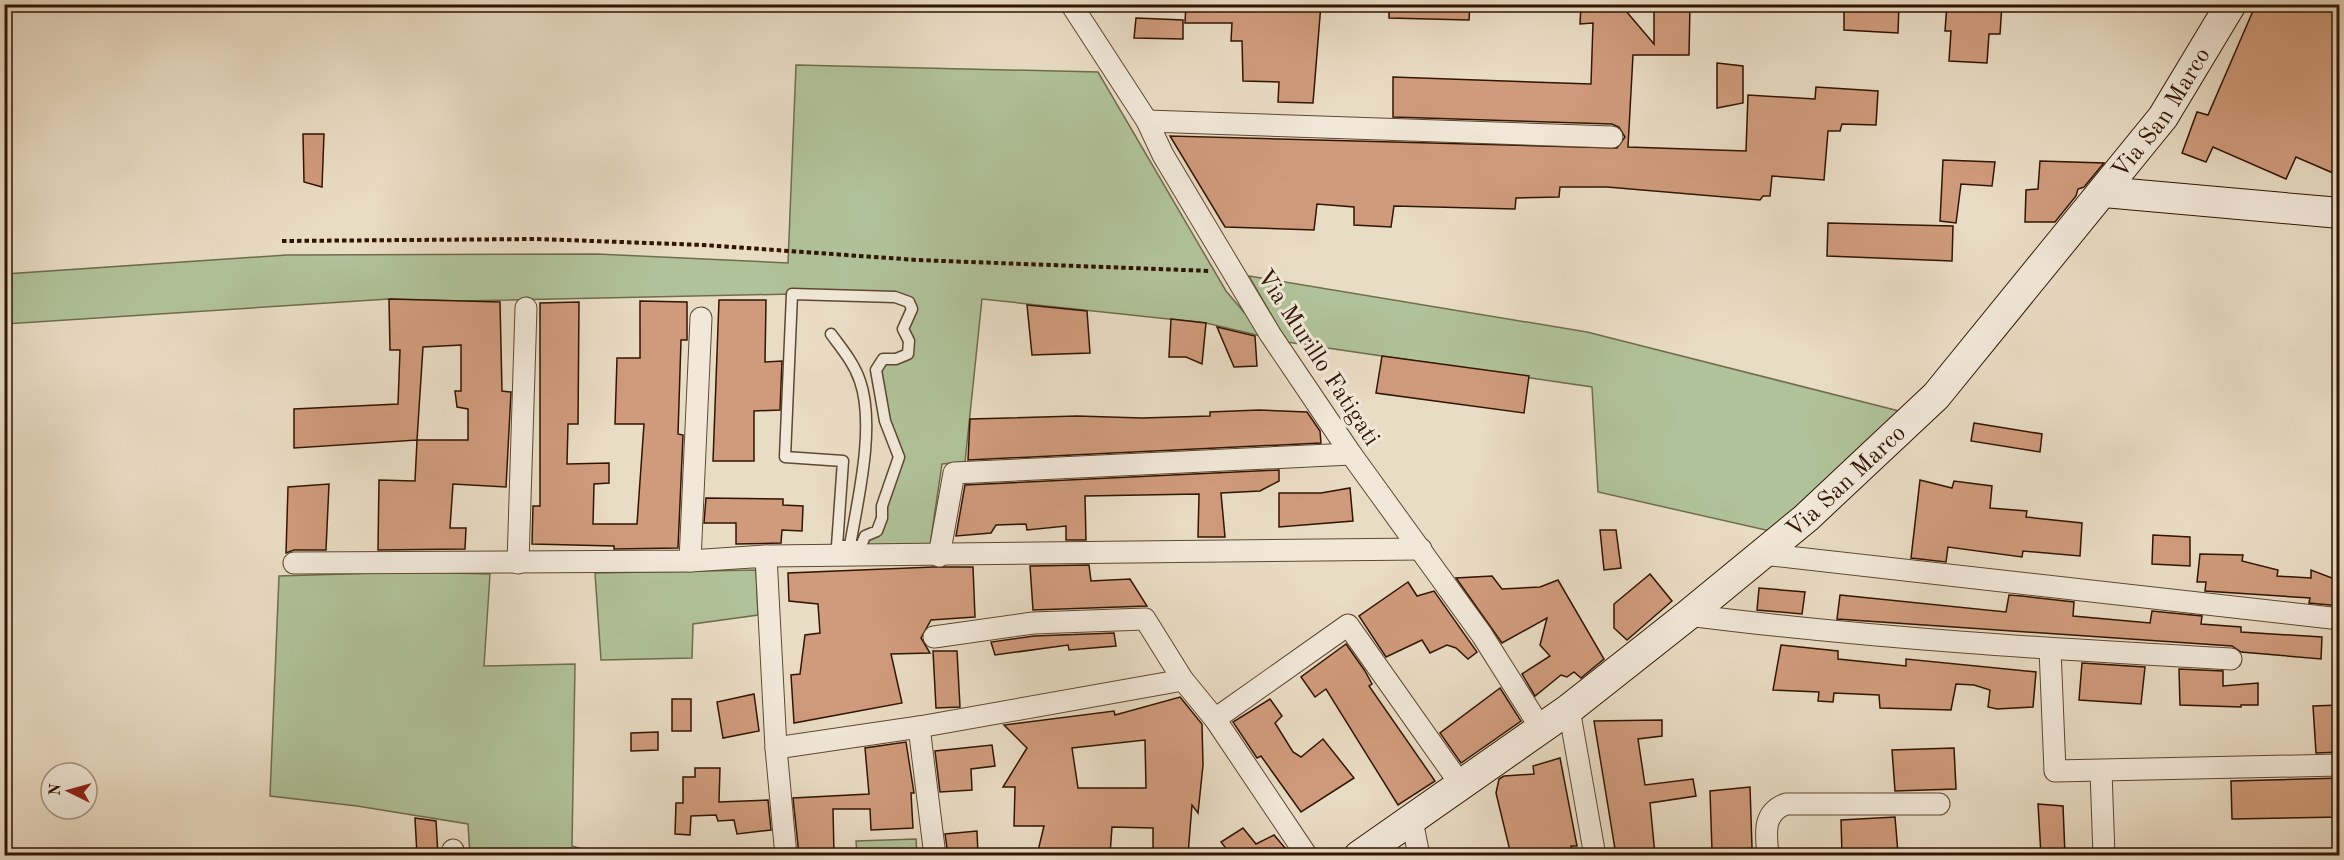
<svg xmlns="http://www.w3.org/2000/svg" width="2344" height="860" viewBox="0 0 2344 860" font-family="'Old Standard TT',serif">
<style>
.green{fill:#b0c299;stroke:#706c4c;stroke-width:1.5}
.building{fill:#d09b7c;stroke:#311500;stroke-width:1.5;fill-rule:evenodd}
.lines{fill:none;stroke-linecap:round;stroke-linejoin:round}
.lane-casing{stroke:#5f4731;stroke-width:13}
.street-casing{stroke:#5f4731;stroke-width:23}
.secondary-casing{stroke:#311500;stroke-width:32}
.path{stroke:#311500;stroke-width:4;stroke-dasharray:4.5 3;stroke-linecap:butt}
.lane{stroke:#f1e8d9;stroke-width:10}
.street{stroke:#f1e8d9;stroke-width:21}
.secondary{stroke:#f1e8d9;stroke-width:30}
.labels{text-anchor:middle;stroke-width:6;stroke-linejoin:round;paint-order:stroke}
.street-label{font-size:24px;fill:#311500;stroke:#f1e8d9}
</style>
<rect width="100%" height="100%" fill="#e9dcc4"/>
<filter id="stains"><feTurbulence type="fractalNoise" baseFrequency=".00333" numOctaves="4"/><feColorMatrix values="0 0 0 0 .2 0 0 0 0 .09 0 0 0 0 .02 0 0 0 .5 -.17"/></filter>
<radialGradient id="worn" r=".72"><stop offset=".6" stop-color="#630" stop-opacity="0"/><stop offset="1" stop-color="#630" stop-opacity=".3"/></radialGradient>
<!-- green -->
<g class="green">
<polygon points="796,65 1098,72 1226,291 1265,337 1206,323 982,299 965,462 942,464 930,545 862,546 878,530 896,470 876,370 883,359 908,354 903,329 909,302 792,294 463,301 389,299 5,324 5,274 287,255 597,254 788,263"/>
<polygon points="1249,276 1587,332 1899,411 1863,450 1770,531 1598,492 1592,387 1287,342"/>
<polygon points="756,570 758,615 693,624 692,658 601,660 595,573"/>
<polygon points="412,572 490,574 484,666 575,664 572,846 602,855 470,855 468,824 357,806 270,796 279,576"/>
<polygon points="916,839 917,855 857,855 856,841"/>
</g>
<!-- building -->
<g class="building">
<polygon points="1186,4 1321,4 1313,103 1278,102 1279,82 1243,81 1242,41 1231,41 1232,23 1185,23"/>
<polygon points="1389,4 1470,4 1469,20 1389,18"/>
<polygon points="1581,4 1620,4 1654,44 1654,4 1690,4 1689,55 1633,55 1628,147 1746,151 1748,95 1815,99 1816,87 1878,91 1876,125 1842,124 1840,131 1828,131 1824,180 1772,176 1770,196 1763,196 1760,200 1607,187 1560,187 1559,197 1516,198 1515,209 1394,206 1391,227 1354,225 1354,207 1317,204 1314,230 1225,227 1170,136 1617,148 1625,137 1619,127 1612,124 1393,117 1393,77 1591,84 1593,23 1580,24"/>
<polygon points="1844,4 1899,4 1898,33 1844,30"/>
<polygon points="1947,4 2002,4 2000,34 1989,34 1987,63 1949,61 1951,31 1945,31"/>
<polygon points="2256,4 2340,4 2340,176 2296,157 2286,179 2213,147 2206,162 2182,153 2197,112 2208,115"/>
<polygon points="1136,18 1183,20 1183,39 1134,38"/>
<polygon points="1717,63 1743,66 1743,103 1717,108"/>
<polygon points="303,134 324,134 322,187 304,182"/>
<polygon points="1943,160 1995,162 1992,186 1961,184 1956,223 1940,221"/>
<polygon points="2040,161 2104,163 2084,187 2078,189 2076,196 2055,222 2025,222 2026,190 2038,189"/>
<polygon points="1828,223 1953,226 1952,261 1827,256"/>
<path d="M389,299L500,302L502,391L511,392L506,487L453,484L450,528H466L465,549L378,550L379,480L415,481L417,440L294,448V409L398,404L400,350H390ZM461,345V391H455L457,407L468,409V440H417L423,347Z"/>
<polygon points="719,300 766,300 765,362 782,361 780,410 754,411 754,461 713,461"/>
<polygon points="640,301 687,302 687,340 681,340 678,434 683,435 678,548 614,549 614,546 532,544 533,506 540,506 540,303 579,302 578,424 568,424 567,464 609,463 609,483 594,484 593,524 637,524 644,424 615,424 617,358 640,358"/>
<polygon points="1027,305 1087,311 1090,353 1032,355"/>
<polygon points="1171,319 1206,323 1202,364 1186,357 1169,357"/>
<polygon points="1217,327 1255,336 1257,366 1234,367"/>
<polygon points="1382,356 1529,376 1524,413 1376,393"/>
<polygon points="1259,410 1307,412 1320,431 1321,443 968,460 970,419 1077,416 1142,418 1210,416 1210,412"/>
<polygon points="1974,423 2042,434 2040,452 1971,441"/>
<polygon points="1279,470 1279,481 1260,491 1221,493 1225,537 1198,537 1199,494 1085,496 1086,540 1066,540 1066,526 1027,530 1026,524 996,525 991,533 956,536 965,485"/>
<polygon points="1920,480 1952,488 1954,481 1992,486 1990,508 2027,511 2026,517 2082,523 2080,556 2023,551 2022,557 1948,547 1946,562 1911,558"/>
<polygon points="329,484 326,550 294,550 286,553 288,487"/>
<polygon points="1350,488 1353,521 1279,527 1279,493 1321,493"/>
<polygon points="706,498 783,499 783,505 803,506 802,531 782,530 781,543 736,544 736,523 704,523"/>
<polygon points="1600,530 1616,530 1621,568 1604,570"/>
<polygon points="2153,535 2190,537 2190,566 2152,564"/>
<polygon points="2200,554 2243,555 2242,561 2278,570 2277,576 2311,578 2311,570 2340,581 2340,606 2309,603 2310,598 2205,591 2206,582 2197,582"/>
<polygon points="1089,565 1091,581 1130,579 1147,606 1033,610 1030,566"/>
<polygon points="933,567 973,567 975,617 931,620 921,638 930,653 891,654 902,703 794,723 791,675 800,674 805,635 820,633 818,604 789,601 788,573"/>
<polygon points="1650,574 1672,601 1627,640 1614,628 1614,604"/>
<polygon points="1492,576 1502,589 1540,587 1558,580 1604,659 1581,678 1574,672 1567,677 1561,675 1535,696 1522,674 1550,656 1540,645 1547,618 1502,643 1456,578"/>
<polygon points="1408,582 1417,596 1434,591 1477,652 1468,659 1456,648 1447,645 1430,653 1422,640 1386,657 1359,616"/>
<polygon points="1759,588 1805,592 1802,614 1757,610"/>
<polygon points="1840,595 2006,612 2009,595 2022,596 2074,602 2073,616 2150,623 2152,611 2202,616 2201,624 2241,627 2241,632 2322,637 2321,659 2241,652 2232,646 1837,619"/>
<polygon points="1114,633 1116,646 1069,650 1068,645 995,655 991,642 1034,636"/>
<polygon points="1346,644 1365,671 1372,684 1369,686 1435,781 1398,805 1326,689 1315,697 1301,677"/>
<polygon points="1781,645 1838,651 1838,659 1906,666 1906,659 2036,672 2033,707 1997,709 1988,707 1990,690 1974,685 1956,684 1951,710 1880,708 1879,695 1834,693 1833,702 1818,701 1819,692 1773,690"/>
<polygon points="933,651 957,651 960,707 936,708"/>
<polygon points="2082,663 2145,667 2141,704 2079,700"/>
<polygon points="2179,669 2223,671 2223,686 2258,683 2258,705 2241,705 2241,707 2180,705"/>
<polygon points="1500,688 1521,721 1461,763 1440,733"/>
<polygon points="754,694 759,731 723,738 717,702"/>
<path d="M1180,697L1202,724L1203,765L1198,813L1192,805L1188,855H1153V828L1112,827L1110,855H1037L1044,826H1014L1015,787H1003L1027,748L1004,725L1114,711L1115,715ZM1145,740L1146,788H1078L1072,748Z"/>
<rect x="672" y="699" width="19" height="32"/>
<polygon points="1270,699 1282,716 1275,723 1293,752 1301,757 1323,739 1354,778 1301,812 1261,756 1257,758 1233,722"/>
<polygon points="2340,705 2340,752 2316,753 2313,706"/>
<polygon points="1662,720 1662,736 1638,739 1645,785 1693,779 1696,796 1650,803 1655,855 1616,855 1594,721"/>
<polygon points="658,732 658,750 631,751 631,733"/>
<polygon points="906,742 914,793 911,793 913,828 871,830 870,809 833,809 834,855 799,855 793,798 869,794 865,748"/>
<polygon points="992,745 995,766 971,769 972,790 940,792 935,751"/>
<polygon points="1954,748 1956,789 1895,791 1892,750"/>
<polygon points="1560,758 1577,846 1571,846 1573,855 1511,855 1496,793 1499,779 1504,776 1534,774 1533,766"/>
<polygon points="695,768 720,768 719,802 768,800 771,830 737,834 734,820 718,821 716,815 691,816 690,835 675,834 676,803 683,803 683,777 695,777"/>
<polygon points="2340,778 2340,817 2232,819 2231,781"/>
<polygon points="1750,787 1752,848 1712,851 1710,791"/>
<polygon points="2038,804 2063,806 2065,855 2041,855"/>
<polygon points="1895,817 1898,853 1842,855 1841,820"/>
<polygon points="415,818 436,821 438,855 417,855"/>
<polygon points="1243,828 1256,844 1274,835 1291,855 1231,855 1221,842"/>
<polygon points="977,831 978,855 948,855 945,834"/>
</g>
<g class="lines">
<defs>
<g id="lane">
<polygon points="792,294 895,297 909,302 912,309 903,329 909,341 908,354 896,359 883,359 876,370 885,421 899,457 882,506 882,518 877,531 865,536 861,546 837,546 843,461 785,457"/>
<path d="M831,334C842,349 854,363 860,381C876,427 857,503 849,551"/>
</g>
<g id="street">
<polyline points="1071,4 1147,121 1163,155 1270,334 1351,454 1482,635 1540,727"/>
<polyline points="1147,121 1612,137"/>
<polyline points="1762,554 2340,619"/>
<polyline points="766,556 1421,549"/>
<polyline points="939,556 954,473 1351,454"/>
<polyline points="690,561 701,318"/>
<polyline points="294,563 690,561 766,556 776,748 786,856"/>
<polyline points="518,563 526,308"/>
<path d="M1688,615C1868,638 2050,649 2231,659"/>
<polyline points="934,637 1033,623 1145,619 1183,680"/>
<polyline points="2050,649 2055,771 2340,765"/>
<polyline points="1569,709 1595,856"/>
<polyline points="1215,719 1307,856"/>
<polyline points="919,727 935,856"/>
<polyline points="776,748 919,727 1183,680 1215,719 1348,625 1461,785"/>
<polyline points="2101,771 2104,856"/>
<polyline points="1412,820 1419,856"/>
<polyline points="453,850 454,856"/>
<path d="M1768,856C1766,834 1762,813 1786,804H1939"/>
</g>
<g id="secondary">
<polyline points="2104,192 2340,213"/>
<path id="s1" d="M1359,856L1569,709L1688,615L1806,518L1936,396L2163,117L2231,4"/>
</g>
</defs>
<!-- lane casing -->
<use href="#lane" class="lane-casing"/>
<!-- street casing -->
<use href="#street" class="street-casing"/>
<!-- secondary casing -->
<use href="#secondary" class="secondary-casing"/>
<!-- path -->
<polyline class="path" points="282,241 537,239 704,245 917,260 1211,271"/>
<!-- lane -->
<use href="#lane" class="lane"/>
<!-- street -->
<use href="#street" class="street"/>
<!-- secondary -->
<use href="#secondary" class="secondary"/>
</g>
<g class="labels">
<!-- street labels -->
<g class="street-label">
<text dy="8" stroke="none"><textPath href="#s1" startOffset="1101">Via San Marco</textPath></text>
<text transform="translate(1319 357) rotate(57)" y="8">Via Murillo Fatigati</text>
<text dy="8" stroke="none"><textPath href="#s1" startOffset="615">Via San Marco</textPath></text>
</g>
</g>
<!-- margin -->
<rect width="2344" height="860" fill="none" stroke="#e9dcc4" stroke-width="24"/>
<rect x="6" y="6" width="2332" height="848" fill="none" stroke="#311500" stroke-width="3"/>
<rect x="12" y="12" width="2320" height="836" fill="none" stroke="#311500" stroke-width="1.5"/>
<!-- north arrow -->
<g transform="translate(69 791) rotate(275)"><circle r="28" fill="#f1e8d9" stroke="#a49482" stroke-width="1.5"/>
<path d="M0-4.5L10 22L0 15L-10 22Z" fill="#8f2418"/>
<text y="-9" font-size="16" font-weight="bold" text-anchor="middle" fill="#311500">N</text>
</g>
<rect width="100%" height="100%" filter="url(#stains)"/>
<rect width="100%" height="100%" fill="url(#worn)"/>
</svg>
